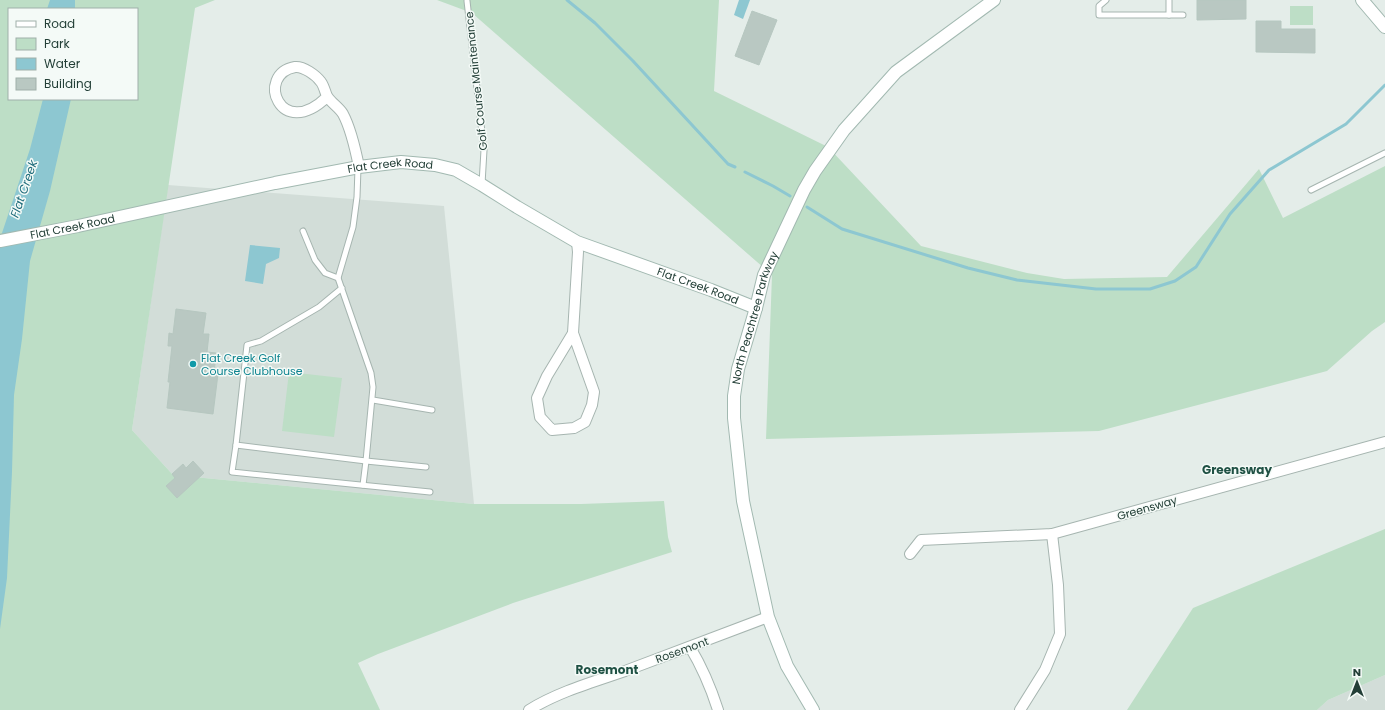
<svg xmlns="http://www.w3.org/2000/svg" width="1385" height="710" viewBox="0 0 1385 710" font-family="Poppins,sans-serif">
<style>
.built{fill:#d2ddd8}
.green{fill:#bddec6;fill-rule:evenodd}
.water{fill:#8dc7d1}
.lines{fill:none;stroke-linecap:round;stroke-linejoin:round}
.stream{stroke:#8dc7d1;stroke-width:3}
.building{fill:#b9c8c2;stroke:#b6c7c0}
.lane-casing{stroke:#a6b5b0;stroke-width:7}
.street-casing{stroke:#a6b5b0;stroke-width:12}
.secondary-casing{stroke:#a2b9b1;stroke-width:14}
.lane{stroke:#fff;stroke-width:5}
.street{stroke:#fff;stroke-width:10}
.secondary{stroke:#fff;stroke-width:12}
.culture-dot{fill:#0f9aa8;stroke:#f4faf7;stroke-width:1.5}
.labels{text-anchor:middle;stroke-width:3;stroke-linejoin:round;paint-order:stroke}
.street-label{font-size:11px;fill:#233f37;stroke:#f4faf7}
.culture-label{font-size:11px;fill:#0d838f;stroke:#f4faf7;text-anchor:start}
.water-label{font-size:12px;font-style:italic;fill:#1e6b7a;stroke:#f4faf7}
.neighbourhood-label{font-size:12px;font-weight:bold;fill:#1f5144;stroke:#f4faf7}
</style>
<rect width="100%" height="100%" fill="#e4ede9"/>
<!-- built -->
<g class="built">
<polygon points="168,185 444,206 474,504 173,475 132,430"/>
<polygon points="1385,675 1385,710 1317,710 1328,700"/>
</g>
<!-- green -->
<g class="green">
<path d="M0,0H215L195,8L132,430L173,475L474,504H581L664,501L668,537L672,552L513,603L378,654L358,663L380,710H0ZM9,9H137V99H9Z"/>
<polygon points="437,0 719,0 714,91 828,147 921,246 1027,273 1064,279 1167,277 1259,169 1283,218 1385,166 1385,322 1372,331 1327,371 1099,431 766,439 772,275 472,13"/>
<rect x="1290" y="6" width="23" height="19"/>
<polygon points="289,372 342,378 334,437 282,431"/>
<polygon points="1385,529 1385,675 1328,700 1317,710 1127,710 1193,608"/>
</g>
<!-- water -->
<g class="water">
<polygon points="50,0 75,0 75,9 47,9"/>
<polygon points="739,0 750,0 743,19 734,15"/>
<polygon points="43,99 71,99 50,191 30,261 22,339 14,395 12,472 7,578 0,629 0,239 30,149"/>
<polygon points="250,245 280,248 279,258 266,264 263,284 245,281"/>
</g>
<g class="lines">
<!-- stream -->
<g class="stream">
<polyline points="567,0 595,23 633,61 728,164 735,167"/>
<polyline points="745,172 773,186 790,196"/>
<polyline points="807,207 842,229 968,268 1017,280 1096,289 1150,289 1175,281 1196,267 1230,214 1269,170 1346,124 1385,85"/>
</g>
</g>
<!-- building -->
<g class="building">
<polygon points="1197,0 1246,0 1246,19 1197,20"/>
<polygon points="752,11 777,20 759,65 735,56"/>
<polygon points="1256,21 1281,21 1281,29 1315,29 1315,53 1256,52"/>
<polygon points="176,309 206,313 203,334 209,334 207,352 216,353 214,374 218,374 213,414 167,408 170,382 168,382 172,346 168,346 169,333 173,334"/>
<polygon points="193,461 204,473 177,498 166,486 175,478 172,474 183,464 186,468"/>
</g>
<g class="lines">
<defs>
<g id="lane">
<polyline points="1106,0 1099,6 1099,15 1183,15"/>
<polyline points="1169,0 1169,15"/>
<polyline points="467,1 484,150 482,184"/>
<polyline points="1311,190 1385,153"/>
<polyline points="303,231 315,260 325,273 338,278"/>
<polyline points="342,288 319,307 261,341 247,345 236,445 366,461 373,387 371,373 338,278 353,227 357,197 358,168"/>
<polyline points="373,400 432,410"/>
<polyline points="236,445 232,472 430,492"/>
<polyline points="363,485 366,461 426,467"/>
</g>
<g id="street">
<path d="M327,97C280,142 255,74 295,67C303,66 316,75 321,82C324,86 325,92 327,96C331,103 339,107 343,114C350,127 356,152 359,167"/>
<polygon points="573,333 594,392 592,405 585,422 574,428 552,430 540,417 537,398 547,376"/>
<polyline points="573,333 578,252 577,242"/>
<polyline points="910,554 921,540 1052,534 1385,442"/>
<path d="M690,647C702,667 711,688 718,710"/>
<path d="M529,710C558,692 593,682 625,671C673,653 721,635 768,617"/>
<polyline points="1020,710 1045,670 1060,634 1058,585 1052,534"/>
</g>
<g id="secondary">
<polyline points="1362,0 1385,27"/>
<path id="s1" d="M0,241L78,226L275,183L359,167L401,162L435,165L456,170L482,185L517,207L577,242L711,290L756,308"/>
<path id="s2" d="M813,710L787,666L768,617L743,501L734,418V396L738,369L756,308L764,275L804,190L815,171L844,130L896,72L994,0"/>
</g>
</defs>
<!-- lane casing -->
<use href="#lane" class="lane-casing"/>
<!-- street casing -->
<use href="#street" class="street-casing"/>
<!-- secondary casing -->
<use href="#secondary" class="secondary-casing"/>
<!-- lane -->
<use href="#lane" class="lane"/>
<!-- street -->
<use href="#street" class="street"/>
<!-- secondary -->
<use href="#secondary" class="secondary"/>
</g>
<!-- markers -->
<circle class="culture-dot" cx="193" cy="364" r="4"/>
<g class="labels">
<!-- street labels -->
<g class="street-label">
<text transform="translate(476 81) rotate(-96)" y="4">Golf Course Maintenance</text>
<text dy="4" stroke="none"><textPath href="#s1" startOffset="398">Flat Creek Road</textPath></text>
<text dy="4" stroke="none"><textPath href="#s1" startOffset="74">Flat Creek Road</textPath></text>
<text dy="4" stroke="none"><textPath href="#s1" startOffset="734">Flat Creek Road</textPath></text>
<text dy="4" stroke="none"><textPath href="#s2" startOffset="409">North Peachtree Parkway</textPath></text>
<text transform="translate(1147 508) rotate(-16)" y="4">Greensway</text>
<text transform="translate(682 650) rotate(-20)" y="4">Rosemont</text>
</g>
<!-- culture labels -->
<g class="culture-label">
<text x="201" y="362">Flat Creek Golf<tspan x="201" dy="13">Course Clubhouse</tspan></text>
</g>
<!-- water labels -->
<g class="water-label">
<text transform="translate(24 189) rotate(-71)" y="4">Flat Creek</text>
</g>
<!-- neighbourhood labels -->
<g class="neighbourhood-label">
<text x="1237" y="474">Greensway</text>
<text x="607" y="674">Rosemont</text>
</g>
</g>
<!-- legend -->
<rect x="8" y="8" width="130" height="92" fill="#f4faf7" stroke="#a0afaa"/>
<rect x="16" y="21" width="20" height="6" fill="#ffffff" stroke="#a0afaa"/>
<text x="44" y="28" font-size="12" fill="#233f37">Road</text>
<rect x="16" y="38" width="20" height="12" fill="#bddec6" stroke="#a0afaa"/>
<text x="44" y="48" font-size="12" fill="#233f37">Park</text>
<rect x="16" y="58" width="20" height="12" fill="#8dc7d1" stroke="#a0afaa"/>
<text x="44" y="68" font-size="12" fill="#233f37">Water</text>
<rect x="16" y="78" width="20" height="12" fill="#b9c8c2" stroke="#a0afaa"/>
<text x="44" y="88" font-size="12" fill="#233f37">Building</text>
<!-- north arrow -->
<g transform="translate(1357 682)" stroke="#f4faf7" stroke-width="3" paint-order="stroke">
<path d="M0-3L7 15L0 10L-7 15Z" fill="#233f37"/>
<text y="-6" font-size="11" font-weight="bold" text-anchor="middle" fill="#233f37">N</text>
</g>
</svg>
